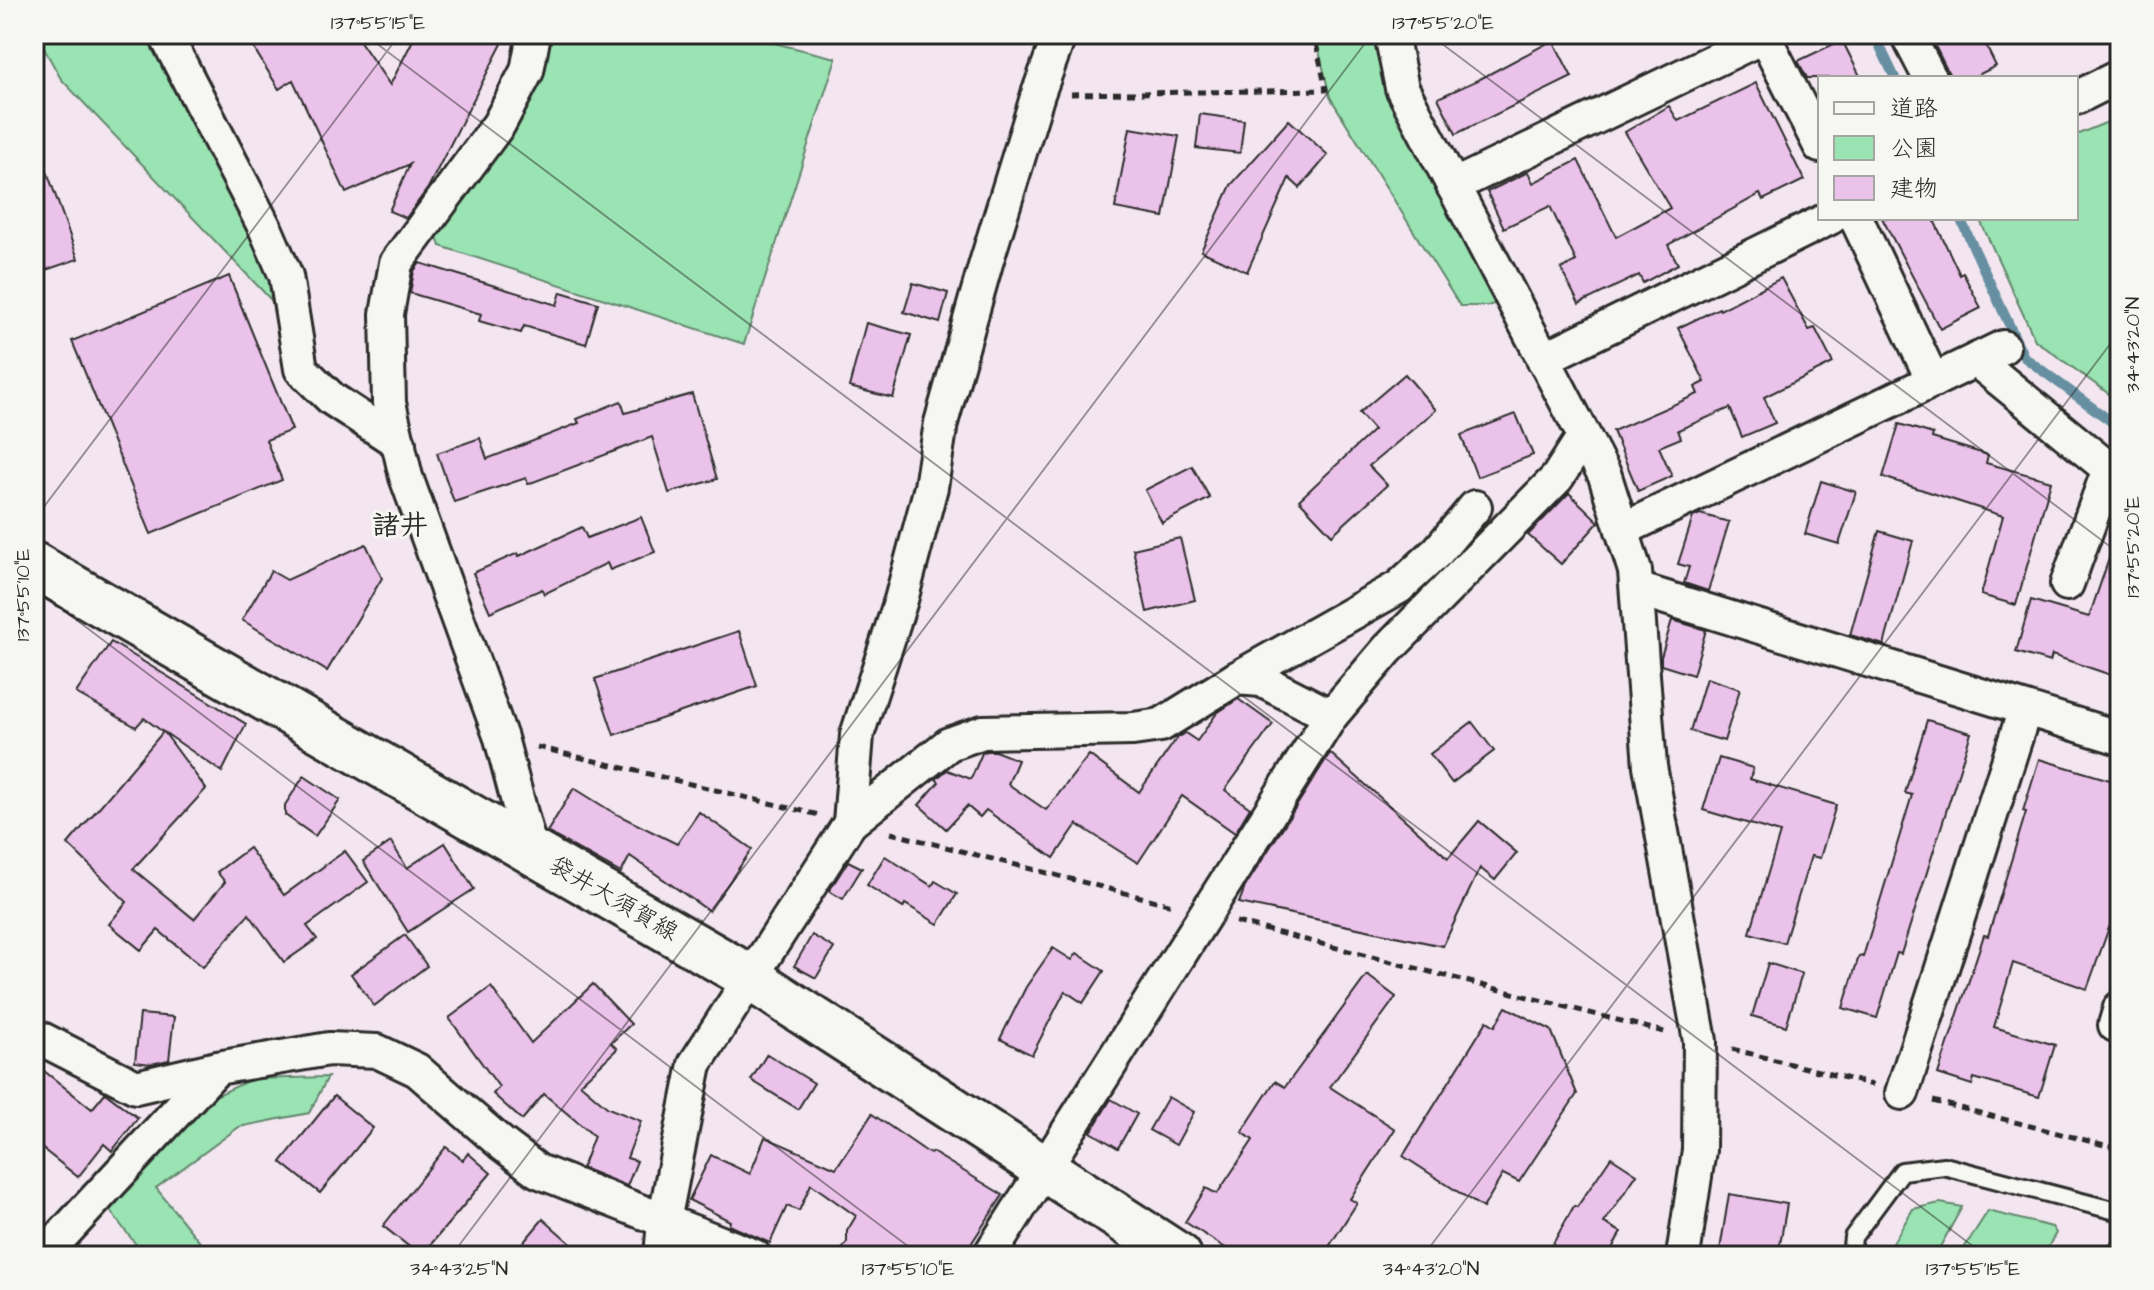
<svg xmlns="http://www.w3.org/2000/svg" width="2154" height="1290" viewBox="0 0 2154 1290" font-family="'Architects Daughter','Klee One',sans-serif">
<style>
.green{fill:#9ae3b2;stroke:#62876e;stroke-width:2}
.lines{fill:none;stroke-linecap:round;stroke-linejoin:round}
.stream{stroke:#6690a1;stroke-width:10}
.building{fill:#ebc2ea;stroke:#2b2b2b;stroke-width:2}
.lane-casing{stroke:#2b2b2b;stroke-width:22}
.street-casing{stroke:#2b2b2b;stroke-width:38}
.primary-casing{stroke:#2b2b2b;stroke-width:50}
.path{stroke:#2b2b2b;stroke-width:5;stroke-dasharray:8 6;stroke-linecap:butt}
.lane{stroke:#f6f6f2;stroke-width:16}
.street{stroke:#f6f6f2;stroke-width:32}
.primary{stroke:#f6f6f2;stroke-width:44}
.ticks{fill:none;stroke:#2b2b2b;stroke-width:2;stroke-opacity:0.45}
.labels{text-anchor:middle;stroke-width:6;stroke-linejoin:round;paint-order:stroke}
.street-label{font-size:24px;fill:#2b2b2b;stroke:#f6f6f2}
.quarter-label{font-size:28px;font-weight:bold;fill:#2b2b2b;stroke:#f6f6f2}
.neatline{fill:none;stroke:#2b2b2b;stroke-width:3}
.ticks-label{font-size:20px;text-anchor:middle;fill:#2b2b2b}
</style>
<rect width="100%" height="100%" fill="#f3e6f0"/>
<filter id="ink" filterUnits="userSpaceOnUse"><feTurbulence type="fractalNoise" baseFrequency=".0125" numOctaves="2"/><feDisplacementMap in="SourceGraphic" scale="16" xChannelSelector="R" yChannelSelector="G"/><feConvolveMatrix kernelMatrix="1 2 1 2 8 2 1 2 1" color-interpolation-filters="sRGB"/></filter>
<g filter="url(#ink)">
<!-- green -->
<g class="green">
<polygon points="36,34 156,34 293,323 61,79"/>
<polygon points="539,34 736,34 836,58 744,344 440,246 435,232"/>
<polygon points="1315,34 1390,34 1512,299 1487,306 1460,306 1330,97"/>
<polygon points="2115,119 2120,127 2120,402 2035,340 1979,218 2076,218 2076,135"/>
<polygon points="328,1077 309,1113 239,1127 156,1188 211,1256 145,1256 110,1211 139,1153 211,1098 252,1079"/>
<polygon points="1940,1203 1962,1207 1935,1256 1888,1256 1889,1249 1913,1209"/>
<polygon points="1988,1211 2052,1227 2056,1233 2043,1256 1983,1256 1979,1254 1977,1256 1959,1256"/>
</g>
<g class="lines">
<!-- stream -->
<g class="stream">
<polyline points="1874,34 1895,78"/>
<polyline points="1960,218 2024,357 2120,428"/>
</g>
</g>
<!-- building -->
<g class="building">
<polygon points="245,34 355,34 390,85 416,34 507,34 428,188 406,218 389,211 410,164 346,193 293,80 279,89"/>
<polygon points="1929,34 1980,34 1996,66 1972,78 1951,78"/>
<polygon points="1553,40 1572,77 1456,134 1438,98 1480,79"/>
<polygon points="1842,40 1861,78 1807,78 1798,61"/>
<polygon points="1756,83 1804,180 1763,200 1760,194 1668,245 1678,264 1643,283 1639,275 1579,304 1561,269 1576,261 1550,206 1504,228 1487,192 1528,172 1533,183 1578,160 1616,237 1670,208 1625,132 1669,106 1678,121"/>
<polygon points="1200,114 1244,120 1240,153 1196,148"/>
<polygon points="1289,120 1328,155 1300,188 1289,178 1247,272 1201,251 1231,185"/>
<polygon points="1130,128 1179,136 1164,217 1115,208"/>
<polygon points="34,146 38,146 78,259 34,274"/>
<polygon points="1882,218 1933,218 1960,275 1963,273 1981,308 1940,329"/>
<polygon points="420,263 557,305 561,292 598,303 586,344 524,326 521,333 479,321 481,314 410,293 414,271"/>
<polygon points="229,276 292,430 266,440 282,480 151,534 72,341"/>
<polygon points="1781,278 1809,330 1815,328 1833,363 1764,397 1775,423 1742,437 1730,408 1678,430 1681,438 1659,447 1672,476 1638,491 1613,431 1698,394 1695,387 1705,382 1678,328 1719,308 1720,310"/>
<polygon points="913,283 948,293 940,323 904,312"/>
<polygon points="866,323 911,335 893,398 849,387"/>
<polygon points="1405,374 1436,410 1369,466 1387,485 1332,535 1299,500 1374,430 1359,413"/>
<polygon points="692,394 717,479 669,493 652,437 528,484 526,478 454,502 437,453 480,438 487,459 579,423 577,419 621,401 625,413"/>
<polygon points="1516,414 1533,455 1477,477 1461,435"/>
<polygon points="1899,424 1933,434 1932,438 1988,455 1986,463 2051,481 2016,605 1981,595 2003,516 1883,477"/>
<polygon points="1192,466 1210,498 1162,523 1145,490"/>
<polygon points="1821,481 1856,492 1839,544 1805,534"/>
<polygon points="1569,493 1599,522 1561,564 1528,535"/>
<polygon points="1700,514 1729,522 1708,591 1684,583 1689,567 1678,564 1693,517"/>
<polygon points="641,517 655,552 610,570 607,563 544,594 542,589 490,612 473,573 518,553 519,556 582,527 587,538"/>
<polygon points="1879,531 1913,541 1884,645 1850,635"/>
<polygon points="1180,538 1195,600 1147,612 1133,549"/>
<polygon points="2115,541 2120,541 2120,678 2052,655 2050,662 2016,652 2031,600 2089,617"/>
<polygon points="366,544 382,578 327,671 242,620 271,571 287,580"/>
<polygon points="1672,620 1706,630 1693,675 1661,665 1661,657"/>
<polygon points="739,631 757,686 614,735 595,679"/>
<polygon points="111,642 246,724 222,772 164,732 206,789 133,869 194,919 225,882 217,872 249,848 284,895 345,851 368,882 307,926 317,939 284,962 249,914 203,967 158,930 141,950 109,924 127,902 68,844 163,732 144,718 136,727 76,693"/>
<polygon points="1706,678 1740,689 1724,741 1690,731"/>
<polygon points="1238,699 1273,724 1225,790 1250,808 1235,833 1182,796 1138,863 1077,824 1054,858 986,810 980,817 967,806 946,829 919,805 939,782 936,779 947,770 971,779 982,753 986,751 995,751 1018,760 1008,784 1046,810 1089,755 1139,792 1177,738 1185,733 1197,741 1217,713"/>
<polygon points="1927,720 1971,733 1901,954 1897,953 1877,1018 1843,1008 1859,956 1863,957 1912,795 1905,793"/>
<polygon points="1472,722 1494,751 1452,783 1430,754"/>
<polygon points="1330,753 1448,858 1479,821 1517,853 1495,880 1480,868 1443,946 1239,903 1245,887"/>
<polygon points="1719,758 1753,768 1750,779 1836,805 1820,858 1811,856 1784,943 1750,933 1780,833 1703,810"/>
<polygon points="2039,759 2120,783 2120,897 2087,989 2013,963 1994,1027 2055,1045 2039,1097 1974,1078 1972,1085 1938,1074 1984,935 1988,936 2026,812 2023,811"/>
<polygon points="304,776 340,800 315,836 285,815 285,805"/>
<polygon points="574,788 614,813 677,844 699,812 752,849 709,911 630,856 621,873 547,832"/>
<polygon points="391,842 407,868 445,843 474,889 408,932 363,861"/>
<polygon points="885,856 932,886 935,881 957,894 938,924 905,904 903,908 867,885"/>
<polygon points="848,861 862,868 843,899 829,891"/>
<polygon points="405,935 427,966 374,1006 351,974"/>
<polygon points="812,935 834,948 816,978 794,966"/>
<polygon points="1053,948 1072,960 1077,953 1104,971 1083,1003 1065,991 1032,1055 1000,1039 1026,987"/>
<polygon points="1768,963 1802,974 1786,1026 1752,1016"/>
<polygon points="1367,975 1396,997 1330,1087 1395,1129 1350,1199 1357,1203 1323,1256 1238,1256 1185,1222 1206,1188 1217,1194 1253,1140 1242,1132 1275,1081 1285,1087"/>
<polygon points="593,984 631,1024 611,1043 617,1049 580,1084 608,1108 641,1121 627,1158 637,1161 627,1186 582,1168 594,1136 544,1094 522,1120 493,1094 499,1087 449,1018 491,987 531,1043"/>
<polygon points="1506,1007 1551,1030 1577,1094 1519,1182 1503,1174 1483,1208 1403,1156 1487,1021 1495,1026"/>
<polygon points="140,1014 174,1017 169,1060 151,1064 135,1062"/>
<polygon points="767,1054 814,1083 798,1109 751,1080"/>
<polygon points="34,1063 92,1109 105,1093 138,1118 112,1151 104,1144 78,1177 34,1142"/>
<polygon points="334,1096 373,1128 320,1193 281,1162"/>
<polygon points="1168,1097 1194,1112 1176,1145 1149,1130"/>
<polygon points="1111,1099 1137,1114 1118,1148 1091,1132"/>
<polygon points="872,1114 930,1154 932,1152 1003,1195 963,1256 838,1256 847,1242 847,1231 856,1216 811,1184 799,1211 787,1206 770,1243 729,1225 730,1221 689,1200 711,1155 750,1174 765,1137 836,1168"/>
<polygon points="446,1147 463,1160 468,1153 491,1173 421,1256 383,1226"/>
<polygon points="1611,1157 1637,1174 1604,1223 1621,1232 1608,1256 1546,1256 1574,1206 1577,1207"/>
<polygon points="1729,1194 1787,1204 1778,1256 1719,1256"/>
<polygon points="543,1219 585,1256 512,1256"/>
</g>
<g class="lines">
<defs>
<g id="lane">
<polyline points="1851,1256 1853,1237 1902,1171 1944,1166 2120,1212"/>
<polyline points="2115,1256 2120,1248"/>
</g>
<g id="street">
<polyline points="165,34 266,230 286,276 301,369 332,399 399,443"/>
<polyline points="1391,34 1402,88 1605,476 1635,571 1650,766 1700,1041 1699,1150 1683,1256"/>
<polyline points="1907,34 1930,78"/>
<polyline points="1764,36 1820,146"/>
<polyline points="2076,98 2120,76"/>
<polyline points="1453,186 1769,34"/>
<polyline points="1856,218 1933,381"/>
<polyline points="1543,359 1830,218"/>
<polyline points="1976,360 2109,469 2067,584"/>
<polyline points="1622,530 2003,347"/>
<polyline points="1637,589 2120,738"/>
<polyline points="1237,678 1399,587 1438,551 1475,507"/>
<polyline points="850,823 857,735 901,600 931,487 941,423 986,263 1038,94 1060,34"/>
<polyline points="531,851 501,738 406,477 389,403 387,314 396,263 499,124 527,71 534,34"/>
<polyline points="2120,1008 2115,1025 2120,1027"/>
<polyline points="34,1035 136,1087 217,1068 329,1049 377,1051 417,1070 501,1143 538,1171 754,1256"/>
<polyline points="1902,1093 2025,709"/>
<polyline points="43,1256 217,1068"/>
<polyline points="661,1256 664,1221 695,1064 850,823 949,744 983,732 1133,729 1161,725 1237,678 1261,680 1331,716"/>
<polyline points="989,1256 1331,716 1387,650 1557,478 1584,436"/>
</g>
<polyline id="primary" points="34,565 749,977 1179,1256"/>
</defs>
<!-- lane casing -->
<use href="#lane" class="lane-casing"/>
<!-- street casing -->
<use href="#street" class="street-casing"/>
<!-- primary casing -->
<use href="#primary" class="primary-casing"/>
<!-- path -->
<g class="path">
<polyline points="1071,94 1326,90 1314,34"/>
<polyline points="537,747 819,815"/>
<polyline points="891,833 1172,905"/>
<polyline points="1236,922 1668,1033"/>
<polyline points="1732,1049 1873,1085"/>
<polyline points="1933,1101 2120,1149"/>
</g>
<!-- lane -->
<use href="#lane" class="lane"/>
<!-- street -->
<use href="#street" class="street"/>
<!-- primary -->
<use href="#primary" class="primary"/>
</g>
</g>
<!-- ticks -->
<path class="ticks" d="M364,34L1986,1256M1429,34L2120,554M34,520L400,34M34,588L921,1256M451,1256L1372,34M1423,1256L2120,331"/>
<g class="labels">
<!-- street labels -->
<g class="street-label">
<text transform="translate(614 898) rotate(30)" y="8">袋井大須賀線</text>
</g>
<!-- quarter labels -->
<g class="quarter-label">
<text x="400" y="534">諸井</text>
</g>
</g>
<!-- margin -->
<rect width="2154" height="1290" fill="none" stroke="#f6f6f2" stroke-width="88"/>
<!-- legend -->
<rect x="1818" y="76" width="260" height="144" fill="#f6f6f2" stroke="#a5a5a2" stroke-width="2"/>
<rect x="1834" y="102" width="40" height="12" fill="#f6f6f2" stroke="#a5a5a2" stroke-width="2"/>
<text x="1890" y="116" font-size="24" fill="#2b2b2b">道路</text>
<rect x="1834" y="136" width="40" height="24" fill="#9ae3b2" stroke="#a5a5a2" stroke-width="2"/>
<text x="1890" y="156" font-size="24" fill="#2b2b2b">公園</text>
<rect x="1834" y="176" width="40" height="24" fill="#ebc2ea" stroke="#a5a5a2" stroke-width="2"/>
<text x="1890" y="196" font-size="24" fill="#2b2b2b">建物</text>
<rect x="44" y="44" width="2066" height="1202" class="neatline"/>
<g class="ticks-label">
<text x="378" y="29">137°55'15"E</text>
<text x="1443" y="29">137°55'20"E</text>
<text transform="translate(2132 345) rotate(-90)" y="7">34°43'20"N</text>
<text transform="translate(2132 547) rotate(-90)" y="7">137°55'20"E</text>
<text transform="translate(22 595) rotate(-90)" y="7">137°55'10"E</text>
<text x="459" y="1275">34°43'25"N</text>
<text x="908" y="1275">137°55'10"E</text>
<text x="1431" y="1275">34°43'20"N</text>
<text x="1973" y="1275">137°55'15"E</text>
</g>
</svg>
